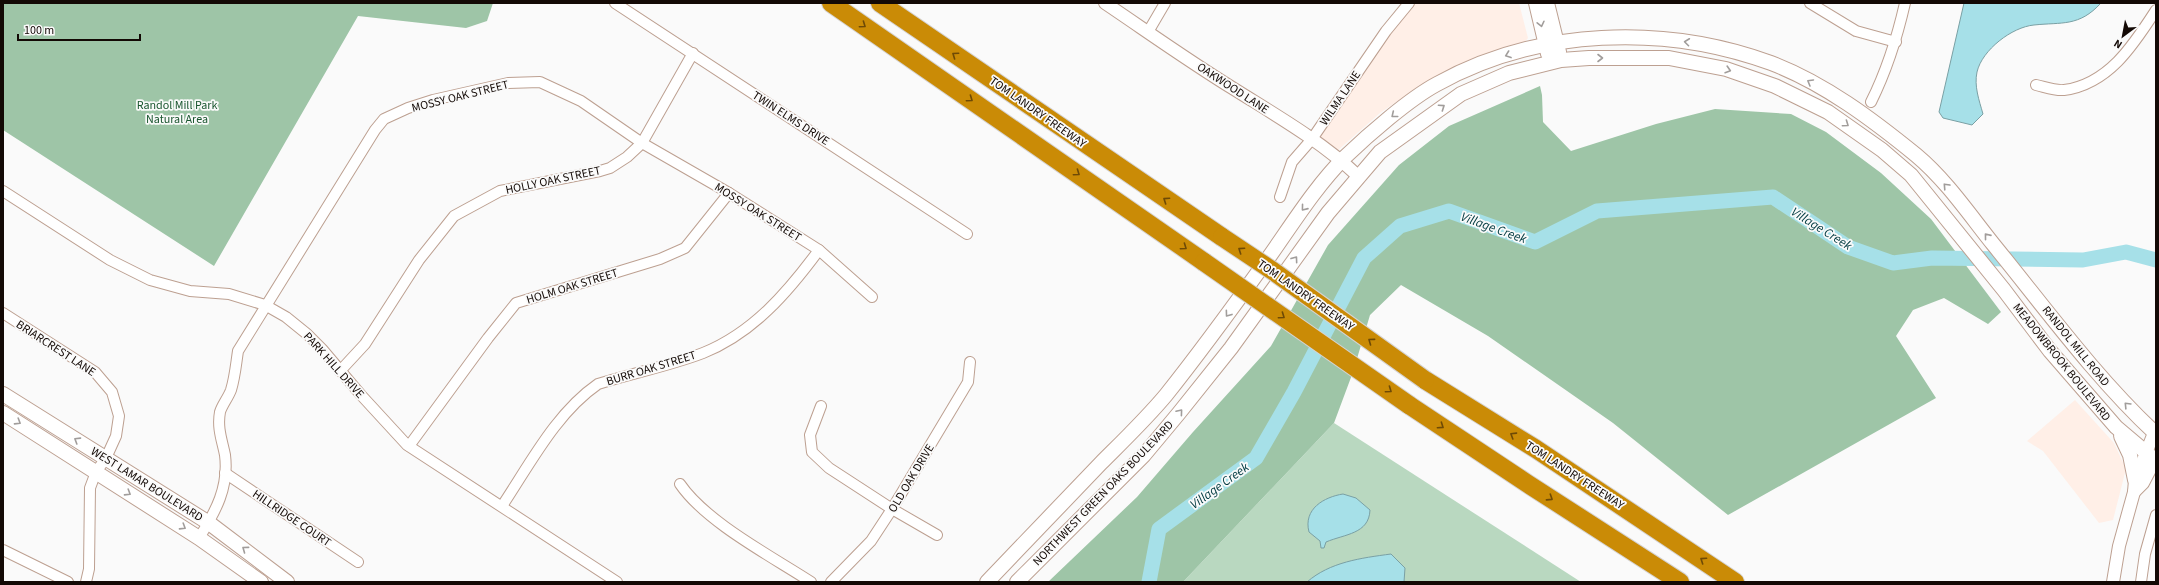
<svg xmlns="http://www.w3.org/2000/svg" width="2159" height="585" viewBox="0 0 2159 585" font-family="'Source Sans 3',sans-serif">
<style>
.built{fill:#ffefe7}
.green{fill:#b9d8c0}
.forest{fill:#9ec5a7}
.water{fill:#a6e0e8;stroke:#7aa0a4}
.lines{fill:none;stroke-linecap:round;stroke-linejoin:round}
.river{stroke:#a6e0e8;stroke-width:15}
.minor-casing{stroke:#bda091;stroke-width:12}
.tertiary-casing{stroke:#bda091;stroke-width:14}
.secondary-casing{stroke:#bda091;stroke-width:16}
.motorway-casing{stroke:#d5d3d2;stroke-width:20}
.minor{stroke:#fff;stroke-width:10}
.tertiary{stroke:#fff;stroke-width:12}
.secondary{stroke:#fff;stroke-width:14}
.motorway{stroke:#ca8b06;stroke-width:18}
.motorway-bridge-casing{stroke:#d5d3d2;stroke-width:20;stroke-linecap:butt}
.motorway-bridge{stroke:#ca8b06;stroke-width:18}
.oneway{stroke:#a19d9b}
.oneway2{stroke:#6e4a06}
.labels{text-anchor:middle;stroke-width:3.5;stroke-linejoin:round;paint-order:stroke}
.street-label{font-size:12px;fill:#130905;stroke:#fafafa}
.park-label{font-size:12px;fill:#19552e;stroke:#fafafa}
.water-label{font-size:13px;font-style:italic;fill:#013a40;stroke:#fafafa}
</style>
<rect width="100%" height="100%" fill="#fafafa"/>
<!-- built -->
<g class="built">
<polygon points="1411,3 1519,3 1528,38 1524,43 1479,57 1424,83 1380,113 1336,152 1316,139"/>
<polygon points="2075,400 2114,443 2126,469 2113,520 2099,523 2043,451 2027,441"/>
</g>
<!-- green -->
<polygon class="green" points="1334,423 1581,582 1183,582"/>
<!-- forest -->
<g class="forest">
<polygon points="3,3 493,3 487,21 466,28 358,16 214,266 3,130"/>
<polygon points="1540,86 1542,95 1543,122 1571,151 1656,124 1715,109 1791,114 1826,132 1881,173 1931,219 2001,312 1988,324 1944,298 1913,310 1896,336 1936,398 1728,515 1613,423 1488,336 1401,285 1370,315 1353,372 1334,423 1183,582 1048,582 1137,497 1193,432 1271,346 1328,245 1399,165 1449,126"/>
</g>
<!-- water -->
<g class="water">
<path d="M1964,3H2101C2079,27 2062,22 2034,25C2012,27 1982,50 1977,72C1974,86 1979,100 1983,114L1972,125L1943,118L1939,112Z"/>
<path d="M1343,494L1356,498L1370,510C1369,534 1345,534 1326,542L1324,548H1321L1320,541L1309,532C1303,509 1324,497 1343,494Z"/>
<path d="M1391,554L1405,568L1404,582H1307C1330,562 1361,558 1391,554Z"/>
</g>
<g class="lines">
<!-- river -->
<polyline class="river" points="1149,582 1159,529 1256,458 1294,392 1364,258 1400,226 1449,211 1535,242 1597,211 1773,197 1848,247 1893,263 1932,258 2083,260 2126,252 2156,260"/>
<defs>
<g id="minor">
<polyline points="615,3 967,234"/>
<polyline points="1810,3 1856,31 1896,42"/>
<polyline points="1148,32 1165,3"/>
<path d="M2036,85C2045,87 2055,91 2064,90C2109,84 2134,44 2156,10"/>
<path d="M1871,102C1887,70 1897,38 1905,3"/>
<polyline points="3,191 110,260 150,280 190,291 229,294 265,305 286,317 307,334 322,349 361,395 407,445 617,582"/>
<polyline points="1280,197 1292,162 1312,139 1386,31 1409,3"/>
<polyline points="3,313 95,372 112,392 119,416 116,436 106,458 96,472 90,488 89,569 86,582"/>
<polyline points="340,371 365,344 419,260 454,216 500,191 600,171 610,168 627,157 642,143 693,53"/>
<polyline points="821,406 810,435 812,452 829,468 892,509 937,535"/>
<polyline points="409,446 488,338 516,303 660,259 685,248 729,193"/>
<polyline points="225,473 358,562"/>
<path d="M680,484C706,522 771,556 811,582"/>
<path d="M502,506C530,464 556,413 598,384C633,373 669,366 703,353C753,333 788,292 819,250"/>
<path d="M199,538C216,511 229,487 225,455C222,440 217,428 220,412C222,405 228,398 231,390C235,377 236,364 238,351L375,130L384,119L408,108L433,100L508,83L540,82L581,101L642,143L729,193L819,250L872,297"/>
<polyline points="3,550 68,582"/>
<polyline points="831,582 871,541 892,509 968,382 970,362"/>
<polyline points="2141,582 2145,554 2156,515"/>
</g>
<g id="tertiary">
<path d="M1105,3C1148,32 1190,62 1234,89C1277,116 1321,141 1358,176"/>
<polyline points="2134,492 2143,483 2156,458"/>
<polyline points="2113,582 2119,546 2134,492 2135,480 2154,433"/>
</g>
<g id="secondary">
<polyline points="1536,3 1548,54"/>
<polyline points="1547,3 1559,52"/>
<polyline points="3,394 209,523 287,582"/>
<polyline points="3,413 199,538 261,582"/>
<polyline points="2121,436 2130,455 2135,480"/>
<path d="M987,582C1025,542 1063,503 1101,463C1123,441 1146,419 1166,395C1202,350 1236,303 1269,257C1293,223 1316,186 1345,157C1368,135 1409,99 1437,84C1538,28 1664,24 1771,63C1824,83 1873,120 1916,155C1946,180 1969,214 1993,244C2046,309 2095,377 2156,434"/>
<polyline points="1017,582 1144,455 1179,413 1231,348 1328,213 1380,152 1461,94 1509,73 1561,60 1589,58 1669,58 1726,69 1775,86 1828,112 1882,150 1911,175 2004,290 2050,351 2116,427 2156,461"/>
</g>
<g id="motorway">
<polyline points="831,3 1204,262"/>
<polyline points="880,3 1222,237"/>
<polyline points="1425,380 1536,449 1735,582"/>
<polyline points="1409,405 1528,484 1680,582"/>
</g>
</defs>
<!-- minor casing -->
<use href="#minor" class="minor-casing"/>
<!-- tertiary casing -->
<use href="#tertiary" class="tertiary-casing"/>
<!-- secondary casing -->
<use href="#secondary" class="secondary-casing"/>
<!-- motorway casing -->
<use href="#motorway" class="motorway-casing"/>
<!-- minor -->
<use href="#minor" class="minor"/>
<!-- tertiary -->
<use href="#tertiary" class="tertiary"/>
<!-- secondary -->
<use href="#secondary" class="secondary"/>
<!-- motorway -->
<use href="#motorway" class="motorway"/>
<defs>
<g id="motorway-bridge">
<polyline points="1222,237 1273,271 1425,380"/>
<polyline points="1204,262 1409,405"/>
</g>
</defs>
<!-- motorway-bridge casing -->
<use href="#motorway-bridge" class="motorway-bridge-casing"/>
<!-- motorway-bridge -->
<use href="#motorway-bridge" class="motorway-bridge"/>
</g>
<!-- one-way arrows -->
<defs><path id="oneway-chevron" d="M-2-3.5L2.5 0L-2 3.5" fill="none" stroke-width="1.6" stroke-linecap="round" stroke-linejoin="round"/></defs>
<g class="oneway">
<use href="#oneway-chevron" transform="translate(1541 24) rotate(77)"/>
<use href="#oneway-chevron" transform="translate(1687 42) rotate(-173)"/>
<use href="#oneway-chevron" transform="translate(1508 55) rotate(160)"/>
<use href="#oneway-chevron" transform="translate(1600 58)"/>
<use href="#oneway-chevron" transform="translate(1728 70) rotate(17)"/>
<use href="#oneway-chevron" transform="translate(1810 82) rotate(-150)"/>
<use href="#oneway-chevron" transform="translate(1442 107) rotate(-34)"/>
<use href="#oneway-chevron" transform="translate(1394 115) rotate(141)"/>
<use href="#oneway-chevron" transform="translate(1846 124) rotate(35)"/>
<use href="#oneway-chevron" transform="translate(1946 186) rotate(-133)"/>
<use href="#oneway-chevron" transform="translate(1304 208) rotate(129)"/>
<use href="#oneway-chevron" transform="translate(1987 236) rotate(-129)"/>
<use href="#oneway-chevron" transform="translate(1295 259) rotate(-54)"/>
<use href="#oneway-chevron" transform="translate(1228 314) rotate(126)"/>
<use href="#oneway-chevron" transform="translate(2127 405) rotate(-134)"/>
<use href="#oneway-chevron" transform="translate(1180 412) rotate(-50)"/>
<use href="#oneway-chevron" transform="translate(18 422) rotate(32)"/>
<use href="#oneway-chevron" transform="translate(77 440) rotate(-148)"/>
<use href="#oneway-chevron" transform="translate(128 493) rotate(32)"/>
<use href="#oneway-chevron" transform="translate(183 527) rotate(32)"/>
<use href="#oneway-chevron" transform="translate(245 549) rotate(-144)"/>
</g>
<g class="oneway2">
<use href="#oneway-chevron" transform="translate(863 25) rotate(35)"/>
<use href="#oneway-chevron" transform="translate(955 55) rotate(-145)"/>
<use href="#oneway-chevron" transform="translate(970 99) rotate(35)"/>
<use href="#oneway-chevron" transform="translate(1077 173) rotate(35)"/>
<use href="#oneway-chevron" transform="translate(1166 200) rotate(-146)"/>
<use href="#oneway-chevron" transform="translate(1184 247) rotate(35)"/>
<use href="#oneway-chevron" transform="translate(1241 250) rotate(-146)"/>
<use href="#oneway-chevron" transform="translate(1282 316) rotate(35)"/>
<use href="#oneway-chevron" transform="translate(1371 341) rotate(-144)"/>
<use href="#oneway-chevron" transform="translate(1389 390) rotate(35)"/>
<use href="#oneway-chevron" transform="translate(1441 426) rotate(34)"/>
<use href="#oneway-chevron" transform="translate(1513 435) rotate(-148)"/>
<use href="#oneway-chevron" transform="translate(1550 498) rotate(33)"/>
<use href="#oneway-chevron" transform="translate(1703 560) rotate(-146)"/>
</g>
<g class="labels">
<!-- street labels -->
<g class="street-label">
<text transform="translate(1233 88) rotate(33)" y="4">OAKWOOD LANE</text>
<text transform="translate(460 96) rotate(-14)" y="4">MOSSY OAK STREET</text>
<text transform="translate(1340 98) rotate(-56)" y="4">WILMA LANE</text>
<text transform="translate(1038 112) rotate(35)" y="4">TOM LANDRY FREEWAY</text>
<text transform="translate(791 118) rotate(33)" y="4">TWIN ELMS DRIVE</text>
<text transform="translate(553 180) rotate(-12)" y="4">HOLLY OAK STREET</text>
<text transform="translate(758 212) rotate(32)" y="4">MOSSY OAK STREET</text>
<text transform="translate(572 286) rotate(-17)" y="4">HOLM OAK STREET</text>
<text transform="translate(1306 295) rotate(35)" y="4">TOM LANDRY FREEWAY</text>
<text transform="translate(2076 346) rotate(51)" y="4">RANDOL MILL ROAD</text>
<text transform="translate(56 348) rotate(33)" y="4">BRIARCREST LANE</text>
<text transform="translate(2062 362) rotate(51)" y="4">MEADOWBROOK BOULEVARD</text>
<text transform="translate(334 365) rotate(48)" y="4">PARK HILL DRIVE</text>
<text transform="translate(651 368) rotate(-17)" y="4">BURR OAK STREET</text>
<text transform="translate(1575 475) rotate(33)" y="4">TOM LANDRY FREEWAY</text>
<text transform="translate(911 478) rotate(-59)" y="4">OLD OAK DRIVE</text>
<text transform="translate(147 484) rotate(32)" y="4">WEST LAMAR BOULEVARD</text>
<text transform="translate(1103 493) rotate(-46)" y="4">NORTHWEST GREEN OAKS BOULEVARD</text>
<text transform="translate(292 518) rotate(34)" y="4">HILLRIDGE COURT</text>
</g>
<!-- park labels -->
<g class="park-label">
<text x="177" y="109">Randol Mill Park<tspan x="177" dy="14">Natural Area</tspan></text>
</g>
<!-- water labels -->
<g class="water-label">
<text transform="translate(1494 227) rotate(20)" y="5">Village Creek</text>
<text transform="translate(1822 228) rotate(32)" y="5">Village Creek</text>
<text transform="translate(1219 485) rotate(-36)" y="5">Village Creek</text>
</g>
</g>
<!-- border -->
<rect width="2159" height="585" fill="none" stroke="#130905" stroke-width="8"/>
<!-- north arrow -->
<g transform="translate(2123 36) rotate(212)" stroke="#fafafa" stroke-width="3" paint-order="stroke">
<path d="M0-3L7 15L0 10L-7 15Z" fill="#130905"/>
<text y="-6" font-size="11" font-weight="bold" text-anchor="middle" fill="#130905">N</text>
</g>
<!-- scale -->
<path d="M18 34v6h122v-6" fill="none" stroke="#130905" stroke-width="2"/>
<text x="24" y="34" font-size="12" fill="#130905" stroke="#fafafa" stroke-width="3" paint-order="stroke">100 m</text>
</svg>
